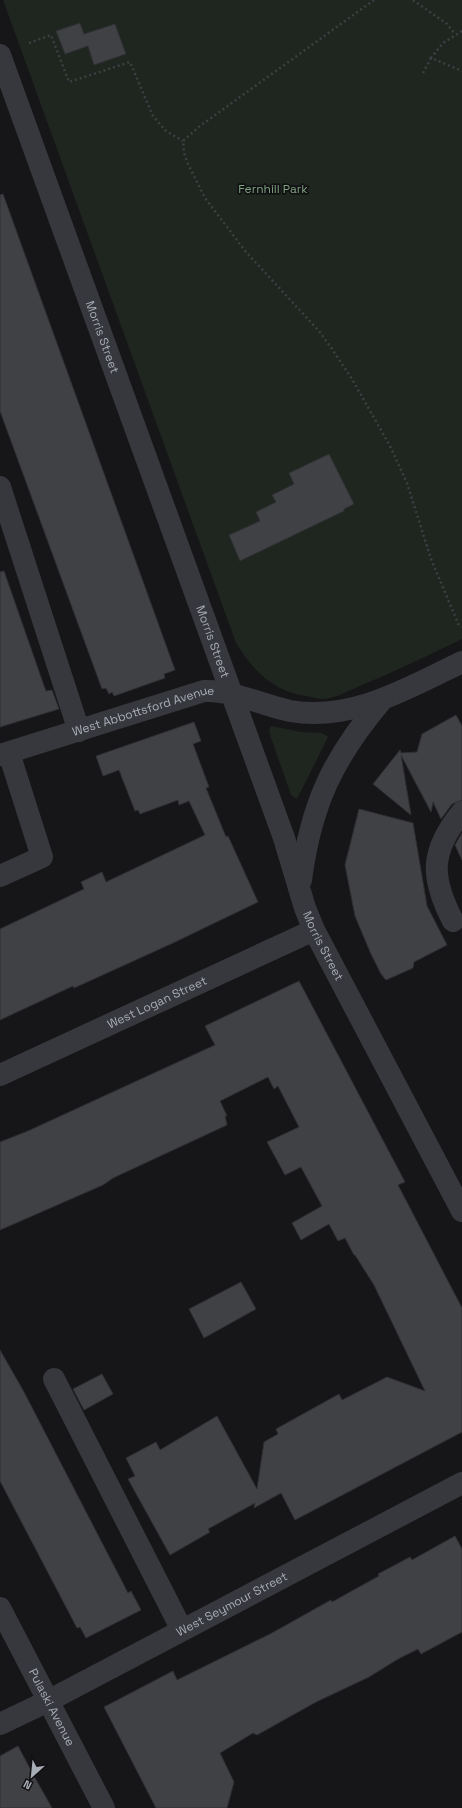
<svg xmlns="http://www.w3.org/2000/svg" width="462" height="1808" viewBox="0 0 462 1808" font-family="'Space Grotesk',sans-serif">
<style>
.green{fill:#1e261f}
.building{fill:#404145;stroke:#303034}
.lines{fill:none;stroke-linecap:round;stroke-linejoin:round}
.path{stroke:#3d3f44;stroke-width:2.5;stroke-dasharray:2 3;stroke-linecap:butt}
.minor{stroke:#37383d;stroke-width:22}
.labels{text-anchor:middle;stroke-width:3.5;stroke-linejoin:round;paint-order:stroke}
.park-label{font-size:12px;fill:#7fa381;stroke:#111113}
.street-label{font-size:12px;fill:#a8adb8;stroke:#111113}
</style>
<rect width="100%" height="100%" fill="#161618"/>
<!-- green -->
<g class="green">
<path d="M3,0H462V639C429,655 396,671 362,685C350,690 337,698 324,699C319,699 312,697 306,696C273,691 253,671 236,643Z"/>
<polygon points="271,726 301,732 322,733 328,737 297,799 291,795 270,735 269,730"/>
</g>
<!-- building -->
<g class="building">
<polygon points="80,23 84,34 115,24 126,54 94,65 88,46 65,54 56,31"/>
<polygon points="3,194 175,670 164,674 165,678 114,696 112,692 109,694 106,688 102,689 0,411 0,195"/>
<polygon points="329,454 354,504 344,509 344,511 240,561 229,535 260,521 256,512 276,502 272,495 294,484 289,473"/>
<polygon points="4,571 43,683 46,691 52,690 59,709 0,727 0,572"/>
<polygon points="456,715 462,726 462,800 452,804 441,819 433,802 431,812 401,755 411,815 373,784 400,750 401,753 417,752 422,734"/>
<polygon points="194,722 201,741 193,744 209,787 206,788 226,837 228,836 258,902 173,943 74,988 73,986 0,1020 0,929 84,889 81,882 102,872 106,882 205,835 189,801 179,805 178,800 140,814 138,810 135,811 119,770 103,776 96,756"/>
<polygon points="359,809 413,823 427,906 447,945 414,962 413,968 386,980 381,974 371,954 355,916 345,865"/>
<polygon points="462,833 462,860 455,845"/>
<polygon points="299,981 405,1182 398,1185 462,1308 462,1432 295,1520 281,1493 254,1508 255,1503 208,1529 210,1532 170,1555 128,1479 135,1476 126,1458 156,1442 160,1450 217,1416 257,1489 264,1442 278,1434 276,1429 339,1394 342,1400 387,1377 425,1391 374,1285 355,1255 354,1255 345,1238 338,1241 329,1224 301,1240 292,1223 322,1206 301,1167 285,1175 267,1142 299,1127 278,1086 274,1089 268,1077 220,1101 227,1116 225,1116 227,1125 113,1178 103,1185 0,1230 0,1142 28,1131 215,1045 205,1026"/>
<polygon points="241,1282 256,1309 204,1338 189,1309"/>
<polygon points="0,1350 24,1392 128,1593 131,1591 141,1610 86,1638 80,1627 77,1628 0,1481"/>
<polygon points="102,1374 113,1394 84,1410 73,1389"/>
<polygon points="455,1536 462,1549 462,1632 421,1654 418,1649 398,1659 369,1677 316,1702 257,1735 253,1733 220,1753 234,1782 227,1808 156,1808 104,1707 173,1671 177,1680 272,1633 313,1610 331,1600 332,1602 379,1576 378,1574 410,1557 412,1560"/>
<polygon points="18,1746 34,1776 52,1808 0,1808 0,1756"/>
</g>
<g class="lines">
<!-- path -->
<g class="path">
<polyline points="374,0 200,126 183,141 184,153 188,164 205,198 246,252 319,331 330,346 352,379 390,446 407,483 431,559 460,628"/>
<polyline points="413,0 447,24 455,34"/>
<polyline points="462,31 443,43 431,58 462,71"/>
<polyline points="29,43 51,35 69,82 130,62 153,116 166,131 183,141"/>
<polyline points="423,73 431,58"/>
</g>
<!-- minor -->
<g class="minor">
<path id="s1" d="M0,55L284,838L305,908L314,930L462,1211"/>
<polyline points="0,487 79,731"/>
<path id="s2" d="M0,755L204,691C233,690 261,705 290,711C352,722 408,688 462,662"/>
<polyline points="0,876 42,857 9,753"/>
<path d="M301,880C311,804 333,758 382,700"/>
<path d="M453,921C430,877 430,851 462,812"/>
<path id="s3" d="M0,1075L314,930"/>
<polyline points="54,1379 182,1630"/>
<path id="s4" d="M0,1608L104,1808"/>
<path id="s5" d="M0,1724L48,1701L462,1483"/>
</g>
</g>
<g class="labels">
<!-- park labels -->
<g class="park-label">
<text x="273" y="193">Fernhill Park</text>
</g>
<!-- street labels -->
<g class="street-label">
<text dy="4" stroke="none"><textPath href="#s1" startOffset="300">Morris Street</textPath></text>
<text dy="4" stroke="none"><textPath href="#s1" startOffset="624">Morris Street</textPath></text>
<text dy="4" stroke="none"><textPath href="#s2" startOffset="150">West Abbottsford Avenue</textPath></text>
<text dy="4" stroke="none"><textPath href="#s1" startOffset="948">Morris Street</textPath></text>
<text dy="4" stroke="none"><textPath href="#s3" startOffset="173">West Logan Street</textPath></text>
<text dy="4" stroke="none"><textPath href="#s5" startOffset="261">West Seymour Street</textPath></text>
<text dy="4" stroke="none"><textPath href="#s4" startOffset="112">Pulaski Avenue</textPath></text>
</g>
</g>
<!-- north arrow -->
<g transform="translate(32 1776) rotate(207)" stroke="#111113" stroke-width="3" paint-order="stroke">
<path d="M0-3L7 15L0 10L-7 15Z" fill="#a8adb8"/>
<text y="-6" font-size="11" font-weight="bold" text-anchor="middle" fill="#a8adb8">N</text>
</g>
</svg>
